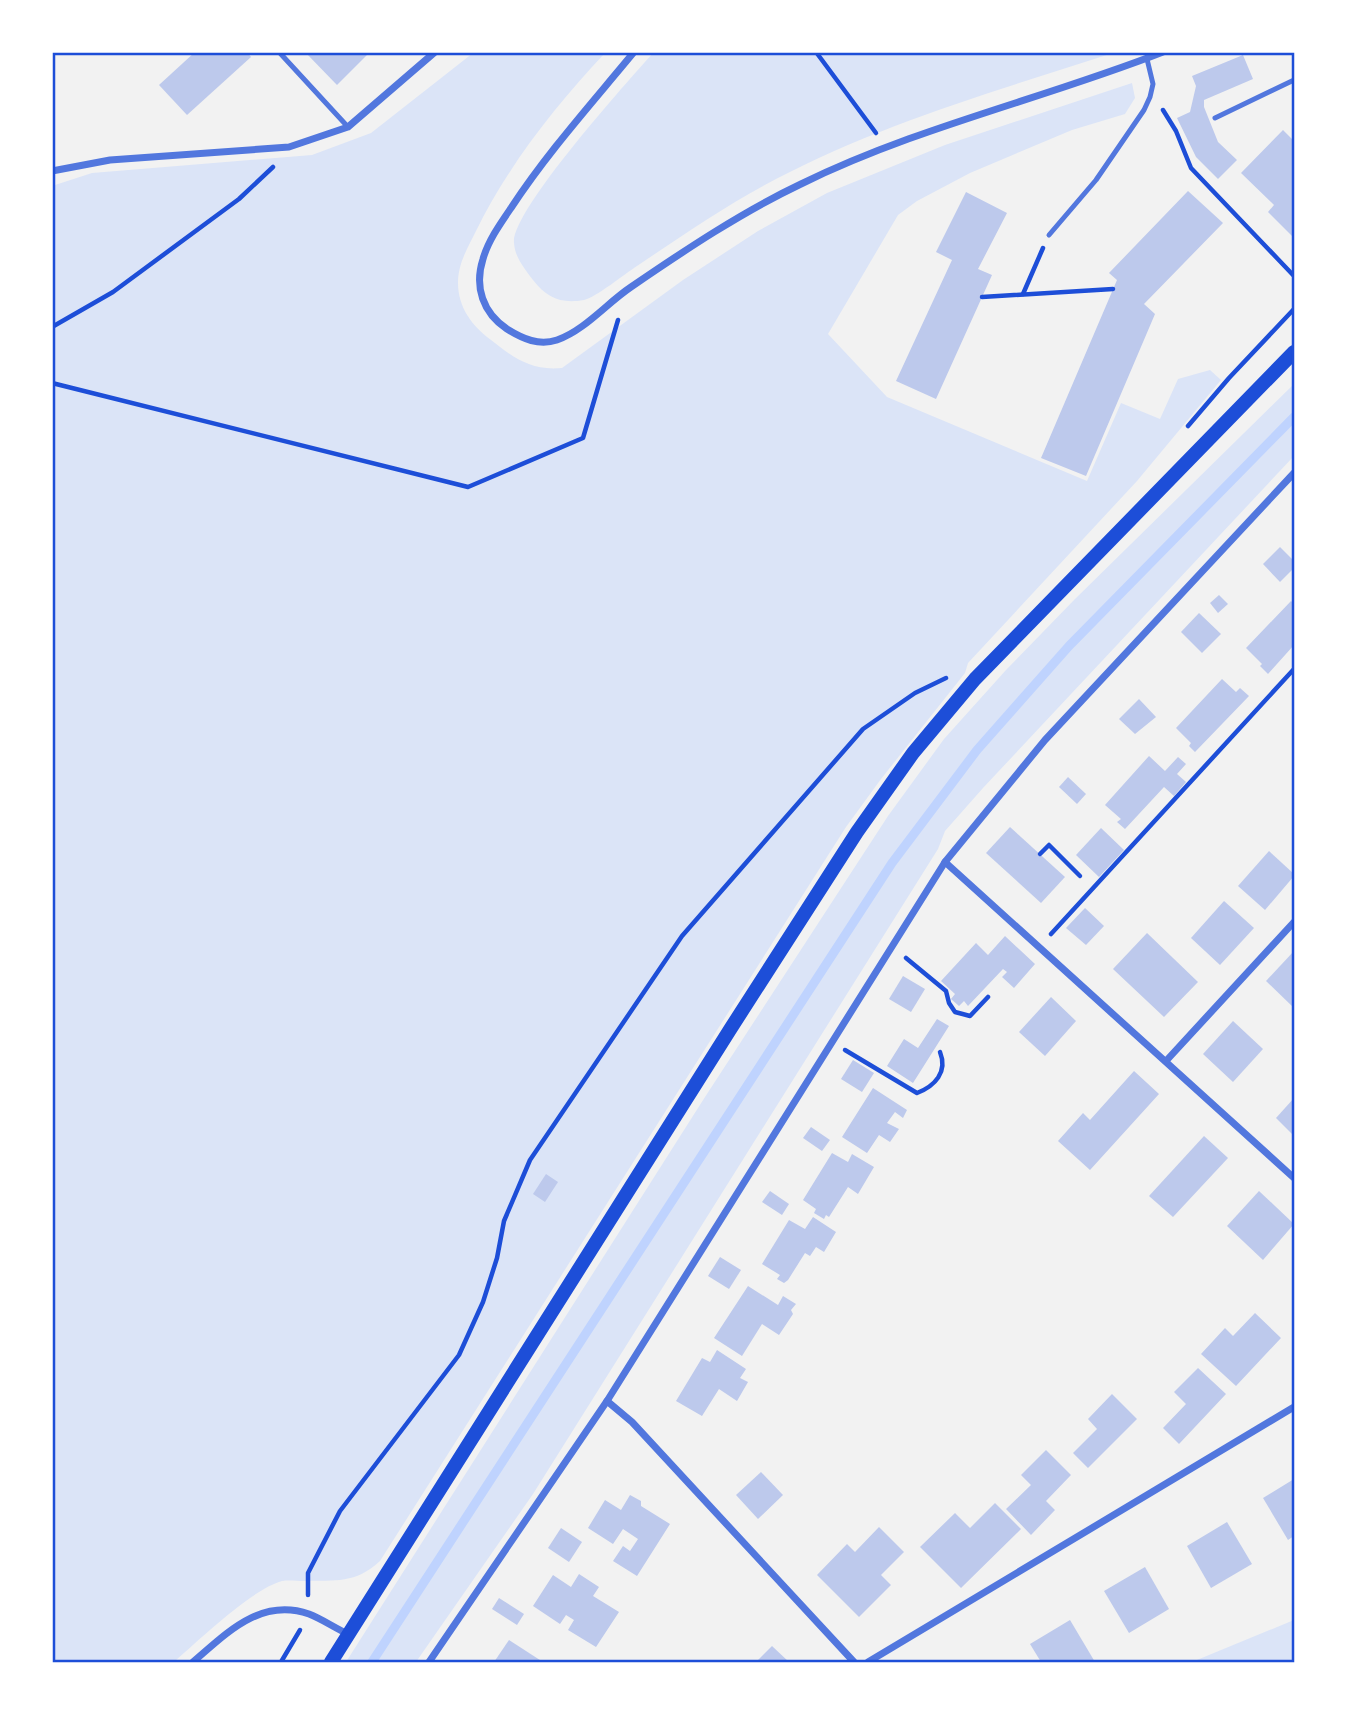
<svg xmlns="http://www.w3.org/2000/svg" width="1347" height="1715" viewBox="0 0 1347 1715" font-family="Ubuntu,sans-serif">
<style>
.green{fill:#dbe4f7}
.lines{fill:none;stroke-linecap:round;stroke-linejoin:round}
.stream{stroke:#bfd3fe;stroke-width:9}
.building{fill:#bdc9ec}
.path{stroke:#1d4ed8;stroke-width:4.5}
.service{stroke:#5277de;stroke-width:5}
.minor{stroke:#5277de;stroke-width:7}
.secondary{stroke:#1d4ed8;stroke-width:14}
.neatline{fill:none;stroke:#1d4ed8;stroke-width:2.5}
</style>
<rect width="100%" height="100%" fill="#f2f2f2"/>
<!-- green -->
<g class="green">
<path d="M473,53H605C555,106 507,167 475,233C467,249 458,264 458,283C458,307 472,326 491,340C514,358 531,371 562,368L683,280L758,231L827,193L945,145L1132,83L1135,98L1125,114L1072,130L970,173L917,201L898,215L828,334L887,397L1087,481L1121,403L1160,419L1178,379L1210,370L1221,380L1137,481L968,663L965,673L881,779L846,827L380,1561C355,1584 336,1580 304,1581C297,1581 289,1580 282,1581C252,1589 198,1641 174,1662H53L52,186L92,173L312,155L371,133Z"/>
<path d="M653,53H1113C999,90 883,123 776,179C728,204 683,235 637,266C626,273 595,298 584,300C561,304 547,298 533,280C525,269 515,258 514,243C511,211 628,81 653,53Z"/>
<polygon points="1294,384 1294,456 983,788 945,831 938,849 533,1494 416,1662 346,1662 705,1097 888,816 944,739 1006,670 1075,599"/>
<polygon points="1294,1620 1294,1662 1192,1662"/>
</g>
<g class="lines">
<!-- stream -->
<polyline class="stream" points="372,1662 892,863 977,750 1069,646 1294,417"/>
</g>
<!-- building -->
<g class="building">
<polygon points="195,52 247,52 251,57 187,115 159,85"/>
<polygon points="305,52 370,52 337,85"/>
<polygon points="1243,55 1253,79 1204,100 1204,107 1218,142 1237,160 1218,179 1196,157 1177,118 1190,112 1196,86 1192,76"/>
<polygon points="1283,130 1294,141 1294,238 1268,212 1274,205 1241,173"/>
<polygon points="1188,191 1223,223 1144,304 1155,314 1086,476 1041,458 1117,280 1109,273"/>
<polygon points="966,192 1007,213 978,269 992,275 936,399 896,381 952,260 936,252"/>
<polygon points="1280,547 1294,561 1294,568 1280,582 1263,564"/>
<polygon points="1219,595 1228,604 1218,613 1210,603"/>
<polygon points="1291,601 1294,604 1294,645 1268,674 1260,666 1262,664 1246,648"/>
<polygon points="1199,613 1221,634 1202,653 1181,632"/>
<polygon points="1222,679 1236,692 1240,688 1249,696 1195,752 1189,746 1191,743 1176,728"/>
<polygon points="1139,699 1156,717 1135,734 1119,719"/>
<polygon points="1149,756 1165,771 1178,757 1186,764 1177,774 1186,782 1174,796 1164,787 1125,829 1117,822 1121,819 1105,805"/>
<polygon points="1068,777 1086,794 1077,804 1059,787"/>
<polygon points="1010,827 1065,877 1041,903 986,853"/>
<polygon points="1101,828 1124,850 1099,877 1076,855"/>
<polygon points="1269,851 1294,874 1294,876 1265,910 1238,886"/>
<polygon points="1224,901 1254,928 1220,965 1191,938"/>
<polygon points="1085,908 1104,926 1086,945 1066,928"/>
<polygon points="1147,933 1198,982 1164,1017 1113,969"/>
<polygon points="1005,936 1035,964 1014,988 1002,977 1007,972 1003,969 968,1006 964,1001 959,1006 951,999 955,994 941,981 976,943 988,955"/>
<polygon points="1294,951 1294,1008 1266,981"/>
<polygon points="903,976 925,989 911,1012 889,999"/>
<polygon points="1051,997 1076,1021 1045,1056 1019,1032"/>
<polygon points="937,1019 949,1026 913,1083 887,1066 904,1039 918,1048"/>
<polygon points="1233,1021 1263,1049 1233,1082 1203,1054"/>
<polygon points="853,1060 874,1073 862,1092 841,1079"/>
<polygon points="1134,1071 1159,1094 1090,1170 1058,1141 1083,1113 1090,1120"/>
<polygon points="873,1088 907,1110 903,1118 895,1112 887,1123 899,1129 890,1142 879,1135 867,1153 842,1137"/>
<polygon points="1294,1098 1294,1136 1276,1118"/>
<polygon points="811,1127 830,1140 822,1151 803,1138"/>
<polygon points="1204,1136 1228,1158 1173,1217 1149,1196"/>
<polygon points="832,1153 848,1162 852,1154 874,1167 858,1194 848,1187 829,1217 826,1215 824,1219 814,1213 816,1209 803,1200"/>
<polygon points="546,1174 558,1182 545,1202 533,1194"/>
<polygon points="770,1191 789,1204 782,1215 762,1202"/>
<polygon points="1259,1191 1294,1224 1263,1260 1227,1226"/>
<polygon points="813,1217 836,1232 824,1252 816,1247 810,1256 805,1253 788,1280 784,1283 777,1279 780,1275 762,1264 789,1220 805,1229"/>
<polygon points="720,1257 741,1270 729,1289 708,1276"/>
<polygon points="748,1286 778,1305 783,1296 796,1304 791,1310 793,1314 779,1335 762,1324 742,1356 714,1338"/>
<polygon points="1255,1313 1281,1338 1236,1386 1201,1354 1225,1328 1233,1336"/>
<polygon points="717,1350 746,1369 740,1378 748,1382 737,1401 719,1389 702,1416 676,1401 702,1358 710,1362"/>
<polygon points="1198,1368 1226,1394 1179,1444 1163,1428 1186,1404 1174,1392"/>
<polygon points="1112,1394 1137,1419 1088,1468 1073,1453 1097,1429 1088,1419"/>
<polygon points="1046,1450 1071,1475 1046,1501 1055,1510 1031,1535 1006,1509 1031,1485 1021,1475"/>
<polygon points="761,1472 783,1495 758,1519 736,1495"/>
<polygon points="1294,1479 1294,1536 1288,1540 1263,1498"/>
<polygon points="630,1495 641,1501 641,1506 670,1524 637,1576 613,1561 623,1546 630,1551 638,1539 623,1529 613,1544 588,1528 605,1500 621,1510"/>
<polygon points="995,1503 1021,1529 961,1588 920,1547 955,1513 970,1528"/>
<polygon points="1227,1522 1252,1564 1211,1588 1187,1546"/>
<polygon points="879,1527 904,1552 881,1575 891,1585 859,1617 817,1575 847,1544 855,1552"/>
<polygon points="561,1528 582,1542 569,1562 548,1548"/>
<polygon points="1145,1567 1169,1609 1129,1633 1104,1591"/>
<polygon points="579,1574 599,1587 593,1596 619,1612 596,1647 568,1630 574,1620 566,1615 560,1624 533,1606 553,1575 571,1587"/>
<polygon points="499,1598 524,1614 517,1625 492,1609"/>
<polygon points="1070,1620 1095,1662 1041,1662 1030,1644"/>
<polygon points="509,1640 543,1662 494,1662"/>
<polygon points="772,1646 789,1662 756,1662"/>
</g>
<g class="lines">
<!-- path -->
<g class="path">
<polyline points="816,52 876,133"/>
<polyline points="1163,110 1176,131 1191,168 1294,276"/>
<polyline points="1023,294 1043,248"/>
<polyline points="982,297 1113,289"/>
<polyline points="52,327 113,292 239,199 273,167"/>
<polyline points="52,383 468,487 583,438 618,320"/>
<polyline points="1188,426 1229,378 1294,309"/>
<polyline points="1040,854 1049,845 1080,876"/>
<polyline points="1051,934 1294,669"/>
<polyline points="906,958 946,991 949,1003 955,1012 970,1016 988,997"/>
<path d="M845,1050L917,1093C935,1086 948,1072 940,1052"/>
<polyline points="308,1595 308,1573 340,1511 459,1355 483,1302 497,1258 504,1221 530,1160 682,936 863,729 915,693 946,678"/>
<polyline points="281,1662 300,1630"/>
</g>
<!-- service -->
<g class="service">
<polyline points="279,52 348,127"/>
<polyline points="1215,118 1294,80"/>
<polyline points="1049,235 1096,180 1144,110 1150,97 1153,84 1147,59"/>
</g>
<!-- minor -->
<g class="minor">
<path d="M634,52C592,103 547,153 511,208C500,224 488,241 483,259C474,287 483,313 507,329C523,339 539,346 557,340C585,330 607,303 631,287C685,250 742,212 801,184C917,127 1043,99 1163,52"/>
<polyline points="52,171 110,160 289,147 348,127 435,52"/>
<polyline points="945,862 1294,1178"/>
<polyline points="1166,1061 1294,922"/>
<polyline points="607,1401 632,1422 854,1662"/>
<path d="M193,1662C226,1634 260,1597 309,1614C322,1619 335,1628 348,1634"/>
<polyline points="429,1662 607,1401 945,862 1045,740 1294,473"/>
<polyline points="868,1662 1294,1407"/>
</g>
<!-- secondary -->
<polyline class="secondary" points="331,1662 731,1028 857,832 913,753 975,679 1294,352"/>
</g>
<!-- border -->
<rect width="1347" height="1715" fill="none" stroke="#ffffff" stroke-width="108"/>
<rect x="54" y="54" width="1239" height="1607" class="neatline"/>
</svg>
